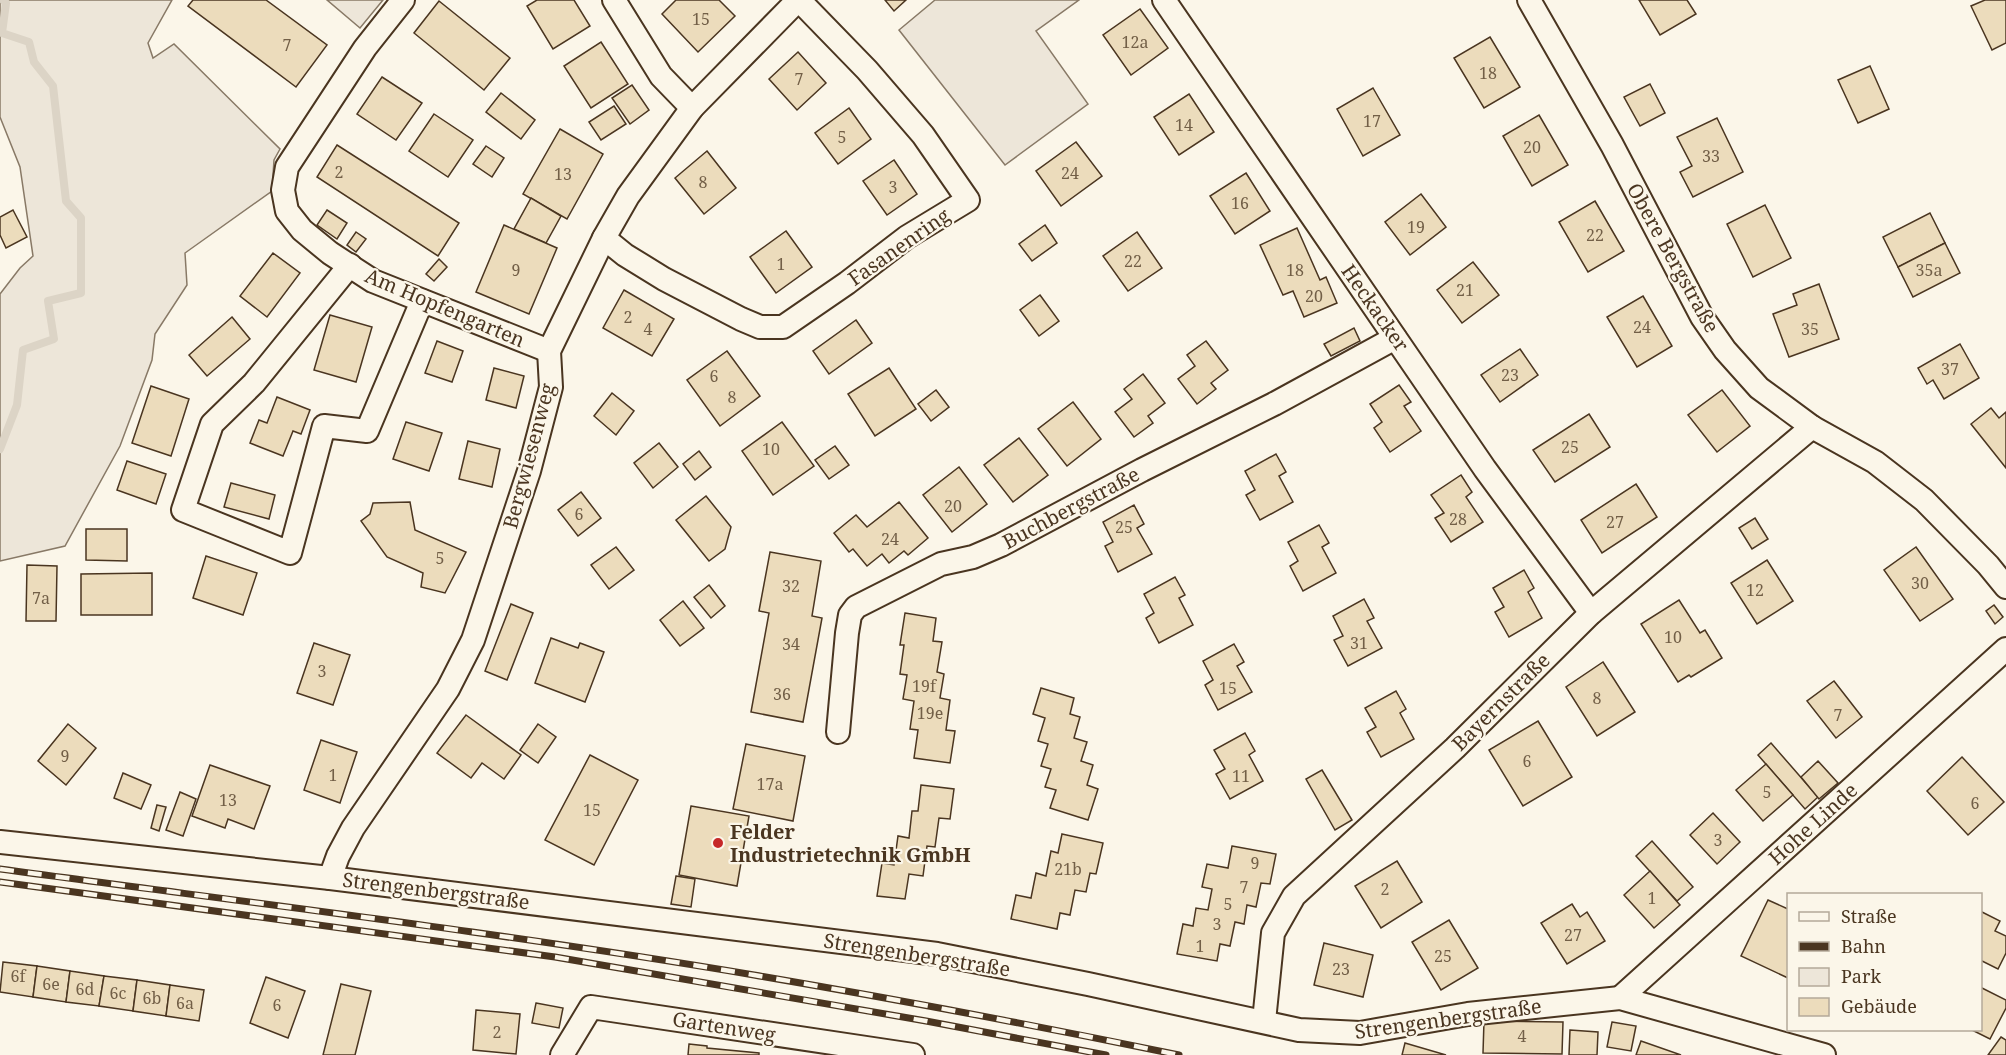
<svg xmlns="http://www.w3.org/2000/svg" width="2006" height="1055" viewBox="0 0 2006 1055" font-family="'Noto Serif',serif">
<style>
.green{fill:#ede6d9;stroke:#887966;stroke-width:1.5}
.lines{fill:none;stroke-linecap:round;stroke-linejoin:round}
.stream{stroke:#dcd4c6;stroke-width:8}
.building{fill:#ecdcbc;stroke:#4a3520;stroke-width:1.5}
.street-casing{stroke:#4a3520;stroke-width:26}
.street{stroke:#fbf6e9;stroke-width:22}
.rail-casing{stroke:#4a3520;stroke-width:7}
.rail{stroke:#fbf6e9;stroke-width:4.5;stroke-dasharray:14;stroke-linecap:butt}
.poi-dot{fill:#c62828;stroke:#fbf6e9;stroke-width:2}
.labels{text-anchor:middle;stroke-width:4.5;stroke-linejoin:round;paint-order:stroke}
.number-label{font-size:16px;fill:#725f47}
.street-label{font-size:20px;fill:#4a3520;stroke:#fbf6e9}
.poi-label{font-size:20px;font-weight:bold;fill:#4a3520;stroke:#fbf6e9;text-anchor:start}
</style>
<rect width="100%" height="100%" fill="#fbf6e9"/>
<!-- green -->
<g class="green">
<polygon points="0,0 172,0 148,43 153,58 174,44 280,149 274,160 272,191 185,253 187,285 155,334 152,360 120,446 65,546 0,561 0,294 20,268 33,256 20,167 0,117"/>
<polygon points="327,0 383,0 360,28"/>
<polygon points="935,0 1079,0 1036,31 1088,104 1005,165 899,30"/>
</g>
<g class="lines">
<!-- stream -->
<polyline class="stream" points="0,449 17,405 23,350 54,339 48,301 81,293 81,218 66,201 53,86 34,62 29,42 2,33 6,3 3,0"/>
</g>
<!-- building -->
<g class="building">
<polygon points="193,0 266,0 327,45 296,87 188,6"/>
<polygon points="537,0 574,0 590,26 553,49 527,6"/>
<polygon points="676,0 719,0 735,16 698,52 662,14"/>
<polygon points="885,0 906,0 894,11"/>
<polygon points="1639,0 1687,0 1696,14 1660,35"/>
<polygon points="1985,0 2006,0 2006,43 1992,50 1971,6"/>
<polygon points="439,1 510,58 484,90 414,33"/>
<polygon points="1140,9 1168,48 1131,75 1103,35"/>
<polygon points="1490,37 1520,87 1484,108 1454,58"/>
<polygon points="601,42 628,84 591,108 564,66"/>
<polygon points="798,52 826,83 797,110 769,79"/>
<polygon points="1870,66 1889,109 1858,123 1838,80"/>
<polygon points="382,77 422,103 396,140 357,114"/>
<polygon points="1650,84 1665,113 1640,126 1624,97"/>
<polygon points="632,85 649,110 630,124 612,98"/>
<polygon points="1373,88 1400,135 1363,156 1337,109"/>
<polygon points="501,93 535,120 521,139 486,112"/>
<polygon points="1189,94 1214,132 1179,155 1154,117"/>
<polygon points="614,106 626,124 601,140 589,122"/>
<polygon points="849,108 871,139 838,164 815,133"/>
<polygon points="434,114 473,140 448,177 409,151"/>
<polygon points="1539,115 1568,165 1532,186 1503,136"/>
<polygon points="1717,118 1743,172 1693,197 1680,172 1692,166 1677,137"/>
<polygon points="560,129 603,154 567,219 523,194"/>
<polygon points="1076,142 1102,176 1061,206 1036,171"/>
<polygon points="337,145 459,223 438,256 317,177"/>
<polygon points="486,146 504,158 492,177 473,164"/>
<polygon points="707,151 736,188 704,214 675,178"/>
<polygon points="894,160 917,194 887,215 863,181"/>
<polygon points="1246,173 1270,211 1235,234 1210,196"/>
<polygon points="1421,194 1446,227 1410,255 1385,222"/>
<polygon points="531,198 561,216 546,243 514,229"/>
<polygon points="1595,201 1624,251 1588,272 1559,222"/>
<polygon points="1765,205 1791,258 1753,277 1727,224"/>
<polygon points="13,210 27,237 6,248 0,235 0,217"/>
<polygon points="327,210 347,223 337,239 317,225"/>
<polygon points="1930,213 1945,243 1898,267 1883,237"/>
<polygon points="504,225 557,248 529,314 476,292"/>
<polygon points="1045,225 1057,243 1032,261 1019,244"/>
<polygon points="1297,228 1320,280 1326,277 1337,303 1304,317 1293,291 1283,295 1260,245"/>
<polygon points="786,231 812,267 776,293 750,257"/>
<polygon points="356,232 366,239 356,252 347,245"/>
<polygon points="1137,232 1162,268 1128,291 1103,256"/>
<polygon points="1945,243 1960,273 1913,297 1898,267"/>
<polygon points="273,253 300,273 267,317 240,296"/>
<polygon points="439,259 447,267 434,281 426,274"/>
<polygon points="1473,262 1499,295 1462,323 1437,290"/>
<polygon points="1819,284 1839,339 1789,357 1773,314 1797,305 1793,294"/>
<polygon points="624,290 674,319 652,356 603,328"/>
<polygon points="1040,295 1059,321 1039,336 1020,310"/>
<polygon points="1643,296 1672,346 1637,367 1607,317"/>
<polygon points="330,315 372,327 356,382 314,370"/>
<polygon points="232,317 250,339 207,376 189,355"/>
<polygon points="856,320 872,343 829,374 813,351"/>
<polygon points="1354,328 1360,341 1331,356 1324,344"/>
<polygon points="437,341 463,351 452,382 425,373"/>
<polygon points="1206,341 1228,370 1211,383 1216,389 1197,404 1178,379 1195,366 1187,355"/>
<polygon points="1960,344 1979,378 1944,399 1933,380 1927,384 1918,368"/>
<polygon points="1520,349 1538,375 1500,402 1481,375"/>
<polygon points="727,351 760,396 720,426 687,380"/>
<polygon points="494,368 524,376 516,408 486,400"/>
<polygon points="889,368 916,409 875,436 848,394"/>
<polygon points="1143,374 1165,403 1148,416 1153,423 1134,437 1115,412 1132,399 1124,389"/>
<polygon points="1399,385 1411,402 1404,406 1421,431 1390,452 1374,428 1382,422 1370,404"/>
<polygon points="151,386 189,399 171,456 132,443"/>
<polygon points="936,390 949,407 931,421 918,404"/>
<polygon points="1722,390 1750,426 1717,452 1688,415"/>
<polygon points="612,393 634,411 616,435 594,416"/>
<polygon points="277,397 310,410 301,434 293,431 283,456 250,443 259,420 267,423"/>
<polygon points="1073,402 1101,439 1067,466 1038,429"/>
<polygon points="1991,408 1999,418 2006,412 2006,468 1971,424"/>
<polygon points="1589,414 1610,447 1555,482 1533,450"/>
<polygon points="406,422 442,433 429,471 393,459"/>
<polygon points="782,422 814,466 773,495 742,451"/>
<polygon points="1019,438 1048,475 1013,502 984,465"/>
<polygon points="468,441 500,449 492,487 459,479"/>
<polygon points="659,443 678,467 653,488 634,463"/>
<polygon points="835,446 849,465 829,479 815,460"/>
<polygon points="699,451 711,467 695,480 683,464"/>
<polygon points="1276,454 1286,472 1279,476 1293,502 1260,520 1246,495 1255,490 1245,471"/>
<polygon points="127,461 166,474 156,504 117,490"/>
<polygon points="959,467 987,504 952,532 923,495"/>
<polygon points="1461,475 1472,492 1466,497 1483,522 1451,542 1435,518 1444,513 1431,495"/>
<polygon points="231,483 275,495 269,519 224,507"/>
<polygon points="1636,484 1657,517 1602,553 1581,520"/>
<polygon points="581,492 601,518 578,536 558,510"/>
<polygon points="706,496 731,527 725,549 709,561 676,520"/>
<polygon points="410,502 415,530 466,552 445,593 421,587 423,573 387,557 361,521 370,514 373,503"/>
<polygon points="899,502 928,538 908,555 904,551 889,563 882,554 867,566 853,549 849,552 834,533 856,515 867,527"/>
<polygon points="1134,505 1144,524 1137,528 1152,554 1118,572 1105,546 1113,542 1103,522"/>
<polygon points="1755,518 1768,539 1752,549 1739,528"/>
<polygon points="1319,525 1329,543 1322,547 1336,573 1303,591 1290,566 1298,561 1288,542"/>
<polygon points="86,529 127,529 127,561 86,560"/>
<polygon points="616,547 634,570 609,589 591,565"/>
<polygon points="1916,547 1953,599 1920,621 1884,570"/>
<polygon points="770,552 821,561 812,616 822,618 803,722 751,712 769,613 759,611"/>
<polygon points="206,556 257,573 243,615 193,598"/>
<polygon points="1767,560 1793,601 1757,624 1731,583"/>
<polygon points="27,565 57,566 56,621 26,621"/>
<polygon points="1524,570 1534,588 1528,592 1542,618 1509,637 1495,612 1504,607 1493,588"/>
<polygon points="152,573 152,615 81,615 81,574"/>
<polygon points="1175,577 1185,595 1179,598 1193,625 1159,643 1146,618 1154,613 1144,594"/>
<polygon points="709,585 725,606 711,618 694,597"/>
<polygon points="1364,599 1374,618 1367,621 1382,648 1348,666 1334,640 1343,636 1333,616"/>
<polygon points="1679,600 1700,633 1705,630 1722,658 1691,677 1689,675 1678,682 1641,624"/>
<polygon points="683,601 704,628 680,646 660,620"/>
<polygon points="511,604 533,613 507,680 485,671"/>
<polygon points="1994,605 2003,617 1995,624 1986,611"/>
<polygon points="905,613 936,618 933,641 942,642 937,672 944,674 940,698 950,700 946,730 955,731 950,763 914,758 918,730 910,729 914,701 903,699 907,675 900,674 904,645 900,645"/>
<polygon points="551,638 578,648 580,643 604,652 585,702 535,683"/>
<polygon points="314,643 350,655 333,705 297,693"/>
<polygon points="1234,644 1244,662 1237,666 1252,692 1218,710 1205,685 1213,680 1203,661"/>
<polygon points="1603,662 1635,712 1597,736 1566,687"/>
<polygon points="1834,681 1862,717 1836,738 1807,701"/>
<polygon points="1041,688 1074,698 1070,714 1080,717 1074,738 1087,742 1081,761 1093,765 1087,785 1098,789 1088,820 1050,808 1056,790 1045,787 1051,769 1041,766 1048,744 1038,741 1045,718 1033,714"/>
<polygon points="1396,691 1406,709 1400,713 1414,739 1381,757 1367,732 1376,727 1365,708"/>
<polygon points="466,715 521,755 504,779 482,763 471,778 437,753"/>
<polygon points="1538,721 1572,777 1523,806 1489,750"/>
<polygon points="68,724 96,748 66,785 38,761"/>
<polygon points="538,724 556,737 538,763 520,750"/>
<polygon points="1245,733 1255,751 1249,755 1263,781 1230,799 1216,774 1225,769 1214,750"/>
<polygon points="321,740 357,752 340,803 304,790"/>
<polygon points="1771,743 1818,797 1805,809 1758,755"/>
<polygon points="746,744 805,756 793,821 733,809"/>
<polygon points="590,755 638,780 594,865 545,840"/>
<polygon points="1962,757 2004,802 1968,835 1927,791"/>
<polygon points="1818,761 1838,783 1819,799 1801,777"/>
<polygon points="1766,764 1793,795 1763,821 1736,790"/>
<polygon points="210,765 270,786 254,829 228,819 225,828 192,816"/>
<polygon points="1322,770 1352,820 1335,830 1306,779"/>
<polygon points="123,773 151,785 141,809 114,798"/>
<polygon points="921,785 954,789 950,819 939,818 935,847 927,846 923,876 909,874 905,899 877,896 882,863 894,865 898,836 909,838 912,811 918,811"/>
<polygon points="180,792 196,799 183,836 166,830"/>
<polygon points="157,805 166,807 159,831 151,828"/>
<polygon points="691,806 749,816 737,886 679,875"/>
<polygon points="1713,813 1740,842 1717,864 1690,835"/>
<polygon points="1062,834 1103,843 1096,874 1090,873 1086,892 1075,890 1070,915 1060,913 1057,929 1011,919 1016,895 1031,898 1036,873 1046,876 1051,851 1058,853"/>
<polygon points="1652,841 1693,887 1677,901 1636,856"/>
<polygon points="1232,846 1276,854 1270,884 1261,883 1256,907 1247,905 1244,924 1235,922 1230,946 1220,944 1217,961 1177,954 1183,924 1193,926 1196,908 1208,910 1212,889 1202,887 1207,864 1228,868"/>
<polygon points="1397,861 1422,902 1381,928 1355,886"/>
<polygon points="1650,871 1680,905 1654,928 1624,895"/>
<polygon points="676,876 695,879 691,907 671,904"/>
<polygon points="1768,900 1788,909 1788,978 1741,956"/>
<polygon points="1572,904 1580,917 1587,912 1605,941 1567,964 1541,923"/>
<polygon points="1980,911 2000,921 1995,931 2006,936 2006,953 1998,969 1980,960"/>
<polygon points="1449,920 1478,968 1441,990 1412,942"/>
<polygon points="1324,943 1373,955 1363,997 1314,985"/>
<polygon points="3,962 37,966 33,997 0,992"/>
<polygon points="37,966 70,971 66,1002 33,997"/>
<polygon points="70,971 104,976 99,1006 66,1002"/>
<polygon points="104,976 137,980 133,1011 99,1006"/>
<polygon points="266,977 305,991 288,1038 250,1023"/>
<polygon points="137,980 170,985 166,1016 133,1011"/>
<polygon points="341,984 371,991 355,1055 323,1055"/>
<polygon points="170,985 204,990 199,1021 166,1016"/>
<polygon points="1980,987 2006,1000 2006,1008 1990,1039 1972,1030 1980,1030"/>
<polygon points="536,1003 563,1008 559,1028 532,1023"/>
<polygon points="476,1010 520,1014 516,1054 473,1050"/>
<polygon points="1484,1021 1563,1022 1562,1054 1483,1053"/>
<polygon points="1612,1022 1636,1026 1631,1051 1607,1047"/>
<polygon points="1570,1030 1598,1032 1597,1055 1569,1055"/>
<polygon points="2001,1037 2006,1040 2006,1055 1988,1055"/>
<polygon points="1641,1041 1681,1055 1636,1055"/>
<polygon points="1405,1043 1446,1055 1402,1055"/>
<polygon points="689,1044 707,1046 707,1048 759,1053 759,1055 688,1055"/>
</g>
<g class="lines">
<defs>
<g id="street">
<polyline points="403,0 365,48 287,167 283,190 287,211 302,230 330,253 373,281 549,351"/>
<polyline points="614,0 661,76 692,108"/>
<polyline points="1164,0 1485,469 1591,613"/>
<polyline points="1529,0 1612,145 1702,317 1725,350 1759,388 1812,427 1875,462 1924,500 1988,565 2006,587"/>
<polyline points="604,238 625,255 664,279 741,319 760,327 783,327 847,283 907,237 968,200 923,135 867,70 799,0"/>
<polyline points="350,265 254,383 212,424 183,510 290,553 324,426 367,431 422,301"/>
<polyline points="838,732 847,633 850,615 856,607 941,564 973,557 1001,545 1142,470 1274,404 1395,338"/>
<polyline points="0,842 330,878 937,954 1088,984 1299,1030 1360,1033 1468,1014 1620,998 1824,1055"/>
<polyline points="330,878 338,856 353,828 448,689 473,640 529,471 551,387 549,351 604,238 628,196 692,108 798,0"/>
<polyline points="1620,998 2006,649"/>
<polyline points="1264,1021 1273,933 1294,896 1455,748 1591,613 1812,427"/>
<polyline points="562,1055 591,1007 913,1055"/>
</g>
</defs>
<!-- street casing -->
<use href="#street" class="street-casing"/>
<!-- street -->
<use href="#street" class="street"/>
<defs>
<g id="rail">
<path d="M0,869C252,903 504,933 754,975C896,999 1038,1026 1179,1055"/>
<polyline points="0,882 555,957 926,1021 1106,1055"/>
</g>
</defs>
<!-- rail casing -->
<use href="#rail" class="rail-casing"/>
<!-- rail -->
<use href="#rail" class="rail"/>
</g>
<!-- markers -->
<circle class="poi-dot" cx="718" cy="843" r="6"/>
<g class="labels">
<!-- number labels -->
<g class="number-label">
<text x="701" y="25">15</text>
<text x="1135" y="48">12a</text>
<text x="287" y="51">7</text>
<text x="1488" y="79">18</text>
<text x="799" y="85">7</text>
<text x="1372" y="127">17</text>
<text x="1184" y="131">14</text>
<text x="842" y="143">5</text>
<text x="1532" y="153">20</text>
<text x="1711" y="162">33</text>
<text x="339" y="178">2</text>
<text x="1070" y="179">24</text>
<text x="563" y="180">13</text>
<text x="703" y="188">8</text>
<text x="893" y="193">3</text>
<text x="1240" y="209">16</text>
<text x="1416" y="233">19</text>
<text x="1595" y="241">22</text>
<text x="1133" y="267">22</text>
<text x="781" y="270">1</text>
<text x="516" y="276">9</text>
<text x="1295" y="276">18</text>
<text x="1929" y="276">35a</text>
<text x="1465" y="296">21</text>
<text x="1314" y="302">20</text>
<text x="628" y="323">2</text>
<text x="1642" y="333">24</text>
<text x="648" y="335">4</text>
<text x="1810" y="335">35</text>
<text x="1950" y="375">37</text>
<text x="1510" y="381">23</text>
<text x="714" y="382">6</text>
<text x="732" y="403">8</text>
<text x="1570" y="453">25</text>
<text x="771" y="455">10</text>
<text x="953" y="512">20</text>
<text x="579" y="520">6</text>
<text x="1458" y="525">28</text>
<text x="1615" y="528">27</text>
<text x="1124" y="533">25</text>
<text x="890" y="545">24</text>
<text x="440" y="564">5</text>
<text x="1920" y="589">30</text>
<text x="791" y="592">32</text>
<text x="1755" y="596">12</text>
<text x="41" y="604">7a</text>
<text x="1673" y="643">10</text>
<text x="1359" y="649">31</text>
<text x="791" y="650">34</text>
<text x="322" y="677">3</text>
<text x="924" y="692">19f</text>
<text x="1228" y="694">15</text>
<text x="782" y="700">36</text>
<text x="1597" y="704">8</text>
<text x="930" y="719">19e</text>
<text x="1838" y="721">7</text>
<text x="65" y="762">9</text>
<text x="1527" y="767">6</text>
<text x="333" y="781">1</text>
<text x="1241" y="782">11</text>
<text x="770" y="790">17a</text>
<text x="1767" y="798">5</text>
<text x="228" y="806">13</text>
<text x="1975" y="809">6</text>
<text x="592" y="816">15</text>
<text x="1718" y="846">3</text>
<text x="1255" y="869">9</text>
<text x="1068" y="875">21b</text>
<text x="1244" y="893">7</text>
<text x="1385" y="895">2</text>
<text x="1652" y="904">1</text>
<text x="1228" y="910">5</text>
<text x="1217" y="930">3</text>
<text x="1573" y="941">27</text>
<text x="1200" y="952">1</text>
<text x="1443" y="962">25</text>
<text x="1341" y="975">23</text>
<text x="18" y="982">6f</text>
<text x="51" y="990">6e</text>
<text x="85" y="995">6d</text>
<text x="118" y="999">6c</text>
<text x="152" y="1004">6b</text>
<text x="185" y="1009">6a</text>
<text x="277" y="1011">6</text>
<text x="497" y="1038">2</text>
<text x="1522" y="1042">4</text>
</g>
<!-- street labels -->
<g class="street-label">
<text transform="translate(899 247) rotate(-35)" y="7">Fasanenring</text>
<text transform="translate(1673 258) rotate(61)" y="7">Obere Bergstraße</text>
<text transform="translate(445 308) rotate(23)" y="7">Am Hopfengarten</text>
<text transform="translate(1375 308) rotate(55)" y="7">Heckacker</text>
<text transform="translate(529 456) rotate(-75)" y="7">Bergwiesenweg</text>
<text transform="translate(1071 508) rotate(-28)" y="7">Buchbergstraße</text>
<text transform="translate(1501 702) rotate(-45)" y="7">Bayernstraße</text>
<text transform="translate(1813 824) rotate(-42)" y="7">Hohe Linde</text>
<text transform="translate(436 891) rotate(7)" y="7">Strengenbergstraße</text>
<text transform="translate(917 955) rotate(9)" y="7">Strengenbergstraße</text>
<text transform="translate(1448 1019) rotate(-8)" y="7">Strengenbergstraße</text>
<text transform="translate(724 1027) rotate(9)" y="7">Gartenweg</text>
</g>
<!-- poi labels -->
<g class="poi-label">
<text x="730" y="839">Felder<tspan x="730" dy="23">Industrietechnik GmbH</tspan></text>
</g>
</g>
<!-- legend -->
<rect x="1787" y="893" width="195" height="138" fill="#fbf6e9" stroke="#b4a999" stroke-width="1.5"/>
<rect x="1799" y="912" width="30" height="9" fill="#fbf6e9" stroke="#b4a999" stroke-width="1.5"/>
<text x="1841" y="923" font-size="18" fill="#4a3520">Straße</text>
<rect x="1799" y="942" width="30" height="9" fill="#4a3520" stroke="#b4a999" stroke-width="1.5"/>
<text x="1841" y="953" font-size="18" fill="#4a3520">Bahn</text>
<rect x="1799" y="968" width="30" height="18" fill="#ede6d9" stroke="#b4a999" stroke-width="1.5"/>
<text x="1841" y="983" font-size="18" fill="#4a3520">Park</text>
<rect x="1799" y="998" width="30" height="18" fill="#ecdcbc" stroke="#b4a999" stroke-width="1.5"/>
<text x="1841" y="1013" font-size="18" fill="#4a3520">Gebäude</text>
</svg>
